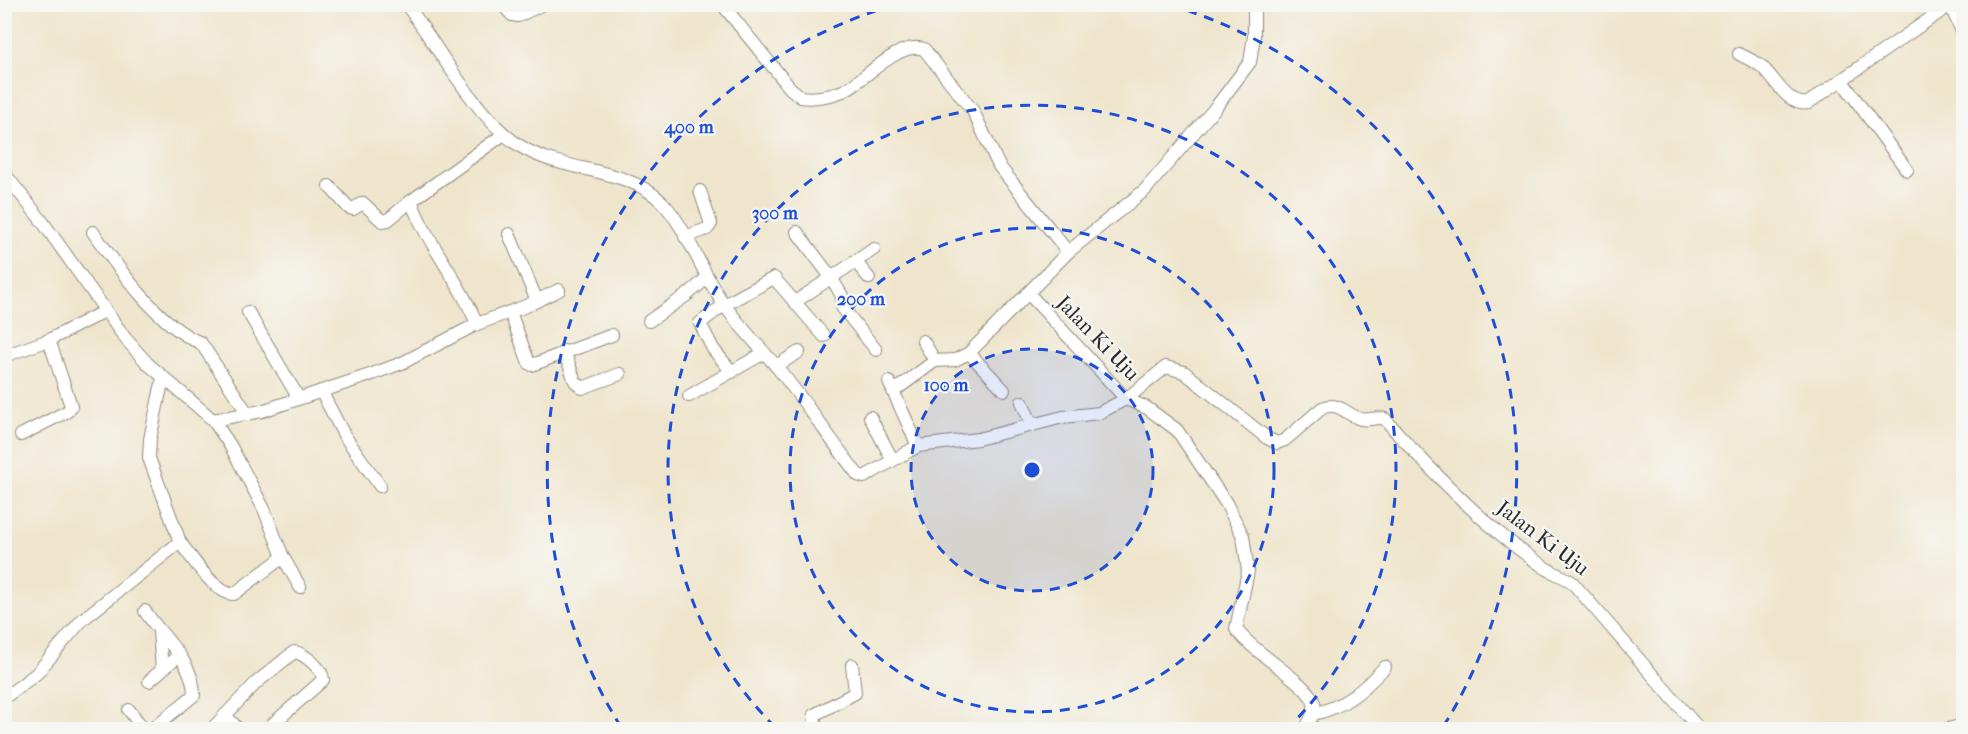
<svg xmlns="http://www.w3.org/2000/svg" width="1968" height="734" viewBox="0 0 1968 734" font-family="'IM FELL French Canon',serif">
<style>
.lines{fill:none;stroke-linecap:round;stroke-linejoin:round}
.minor-casing{stroke:#8d887c;stroke-width:14}
.minor{stroke:#fff;stroke-width:12}
.ring{fill:none;stroke:#1d4ed8;stroke-width:3;stroke-dasharray:10 8}
.labels{text-anchor:middle;stroke-width:4.5;stroke-linejoin:round;paint-order:stroke}
.street-label{font-size:21px;fill:#2b2b2b;stroke:#f6f6f2}
.centre{fill:#1d4ed8;stroke:#f6f6f2;stroke-width:3}
.ring-label{font-size:18px;text-anchor:middle;font-weight:bold;fill:#1d4ed8;stroke:#f6f6f2;stroke-width:4.5;stroke-linejoin:round;paint-order:stroke}
</style>
<rect width="100%" height="100%" fill="#f6f6f2"/>
<filter id="ink" filterUnits="userSpaceOnUse"><feTurbulence type="fractalNoise" baseFrequency=".0167" numOctaves="2"/><feDisplacementMap in="SourceGraphic" scale="12" xChannelSelector="R" yChannelSelector="G"/><feConvolveMatrix kernelMatrix="1 2 1 2 8 2 1 2 1" color-interpolation-filters="sRGB"/></filter>
<filter id="wash" filterUnits="userSpaceOnUse"><feTurbulence type="fractalNoise" baseFrequency=".008" numOctaves="4" result="noise"/><feDisplacementMap in="SourceGraphic" scale="24" xChannelSelector="R" yChannelSelector="G"/><feGaussianBlur stdDeviation="1.35" result="paint"/><feColorMatrix in="noise" values="0 0 0 0 0 0 0 0 0 0 0 0 0 0 0 0 0 1.4 0 .05"/><feComposite in="paint" operator="in"/></filter>
<g filter="url(#wash)">
<rect width="100%" height="100%" fill="#efe5cc"/>
</g>
<g filter="url(#ink)">
<g class="lines">
<defs>
<g id="minor">
<path d="M406,4C438,46 476,118 520,146C564,174 624,165 662,202C687,228 702,273 723,303C739,326 758,345 776,366C805,401 830,439 858,475L864,477L918,446L978,439L1063,417L1099,413L1126,399L1147,408L1177,430L1226,503L1243,536L1248,571L1236,629C1251,652 1309,683 1314,703C1316,712 1309,722 1305,730"/>
<polyline points="502,4 512,15 518,16 543,4"/>
<path d="M722,4L790,88L801,97C813,99 831,96 843,91C864,81 899,40 924,49L973,111L999,166L1068,252"/>
<path d="M1254,4V36L1250,62L1216,107L1145,190L1068,252L1028,293L1126,399L1166,367L1184,372L1267,438L1277,443L1285,440L1322,408C1340,401 1346,415 1361,419C1369,421 1377,416 1385,419C1430,470 1487,529 1544,567C1553,573 1563,576 1572,582L1700,730"/>
<polyline points="1950,4 1964,36"/>
<path d="M1739,54C1747,58 1754,61 1761,66C1775,78 1788,107 1808,103L1950,5"/>
<polyline points="1842,81 1907,170"/>
<polyline points="4,173 42,221 125,338 147,363 213,420 230,445 264,509 283,557 300,587"/>
<polyline points="329,186 349,208 353,209 363,203 382,221 388,220 411,201"/>
<path d="M93,232C118,268 160,327 201,343L248,414"/>
<polyline points="797,232 831,277 842,296 842,307 876,350"/>
<polyline points="509,234 537,301"/>
<polyline points="685,237 707,229 711,224 700,191"/>
<polyline points="855,261 869,278"/>
<polyline points="795,302 874,249"/>
<polyline points="248,312 298,397"/>
<polyline points="510,312 529,363 532,365 612,335"/>
<polyline points="649,321 687,295 707,278"/>
<polyline points="477,324 526,306 559,290"/>
<polyline points="923,341 935,361 955,360 969,353"/>
<polyline points="564,351 575,381 582,388 620,374"/>
<polyline points="4,356 49,340 105,311"/>
<polyline points="776,366 799,352"/>
<polyline points="732,372 713,349 700,323 724,305 774,278 824,336"/>
<polyline points="889,382 918,446"/>
<polyline points="1004,390 969,353 1028,293"/>
<polyline points="321,391 344,435 380,486"/>
<polyline points="894,391 935,361"/>
<polyline points="689,396 764,353"/>
<polyline points="1022,402 1032,425"/>
<polyline points="870,417 892,459"/>
<path d="M213,420L262,411L367,376L402,363L477,324C460,281 428,245 411,201L504,134"/>
<polyline points="21,435 68,411 71,406 49,340"/>
<path d="M180,542C191,557 216,595 234,594L283,557"/>
<path d="M145,611C163,639 194,661 194,695L151,730"/>
<polyline points="159,632 162,669"/>
<polyline points="149,681 179,655"/>
<polyline points="4,698 36,674 82,620 180,542 149,458 150,439 163,378"/>
<polyline points="129,710 144,730"/>
<path d="M1313,714C1345,707 1363,690 1385,667"/>
<polyline points="225,715 239,730"/>
<path d="M211,730L256,683L294,652C304,653 323,669 323,680L266,730"/>
<polyline points="816,730 814,715 855,693 852,665"/>
<polyline points="1944,730 1964,725"/>
</g>
</defs>
<!-- minor casing -->
<use href="#minor" class="minor-casing"/>
<!-- minor -->
<use href="#minor" class="minor"/>
</g>
</g>
<!-- distance rings -->
<circle cx="1032" cy="470" r="121" fill="#1d4ed8" fill-opacity=".12"/>
<g class="ring">
<circle cx="1032" cy="470" r="121"/>
<circle cx="1032" cy="470" r="242"/>
<path d="M775 727A364 364 0 1 1 1289 727"/>
<path d="M621 727A485 485 0 0 1 894 5M1170 5A485 485 0 0 1 1443 727"/>
</g>
<g class="labels">
<!-- street labels -->
<g class="street-label">
<text transform="translate(1098 338) rotate(46)" y="7">Jalan Ki Uju</text>
<text transform="translate(1543 538) rotate(37)" y="7">Jalan Ki Uju</text>
</g>
</g>
<circle cx="1032" cy="470" r="9" class="centre"/>
<g class="ring-label">
<text x="689" y="133">400 m</text>
<text x="775" y="219">300 m</text>
<text x="861" y="305">200 m</text>
<text x="946" y="391">100 m</text>
</g>
<!-- margin -->
<rect width="1968" height="734" fill="none" stroke="#f6f6f2" stroke-width="24"/>
</svg>
